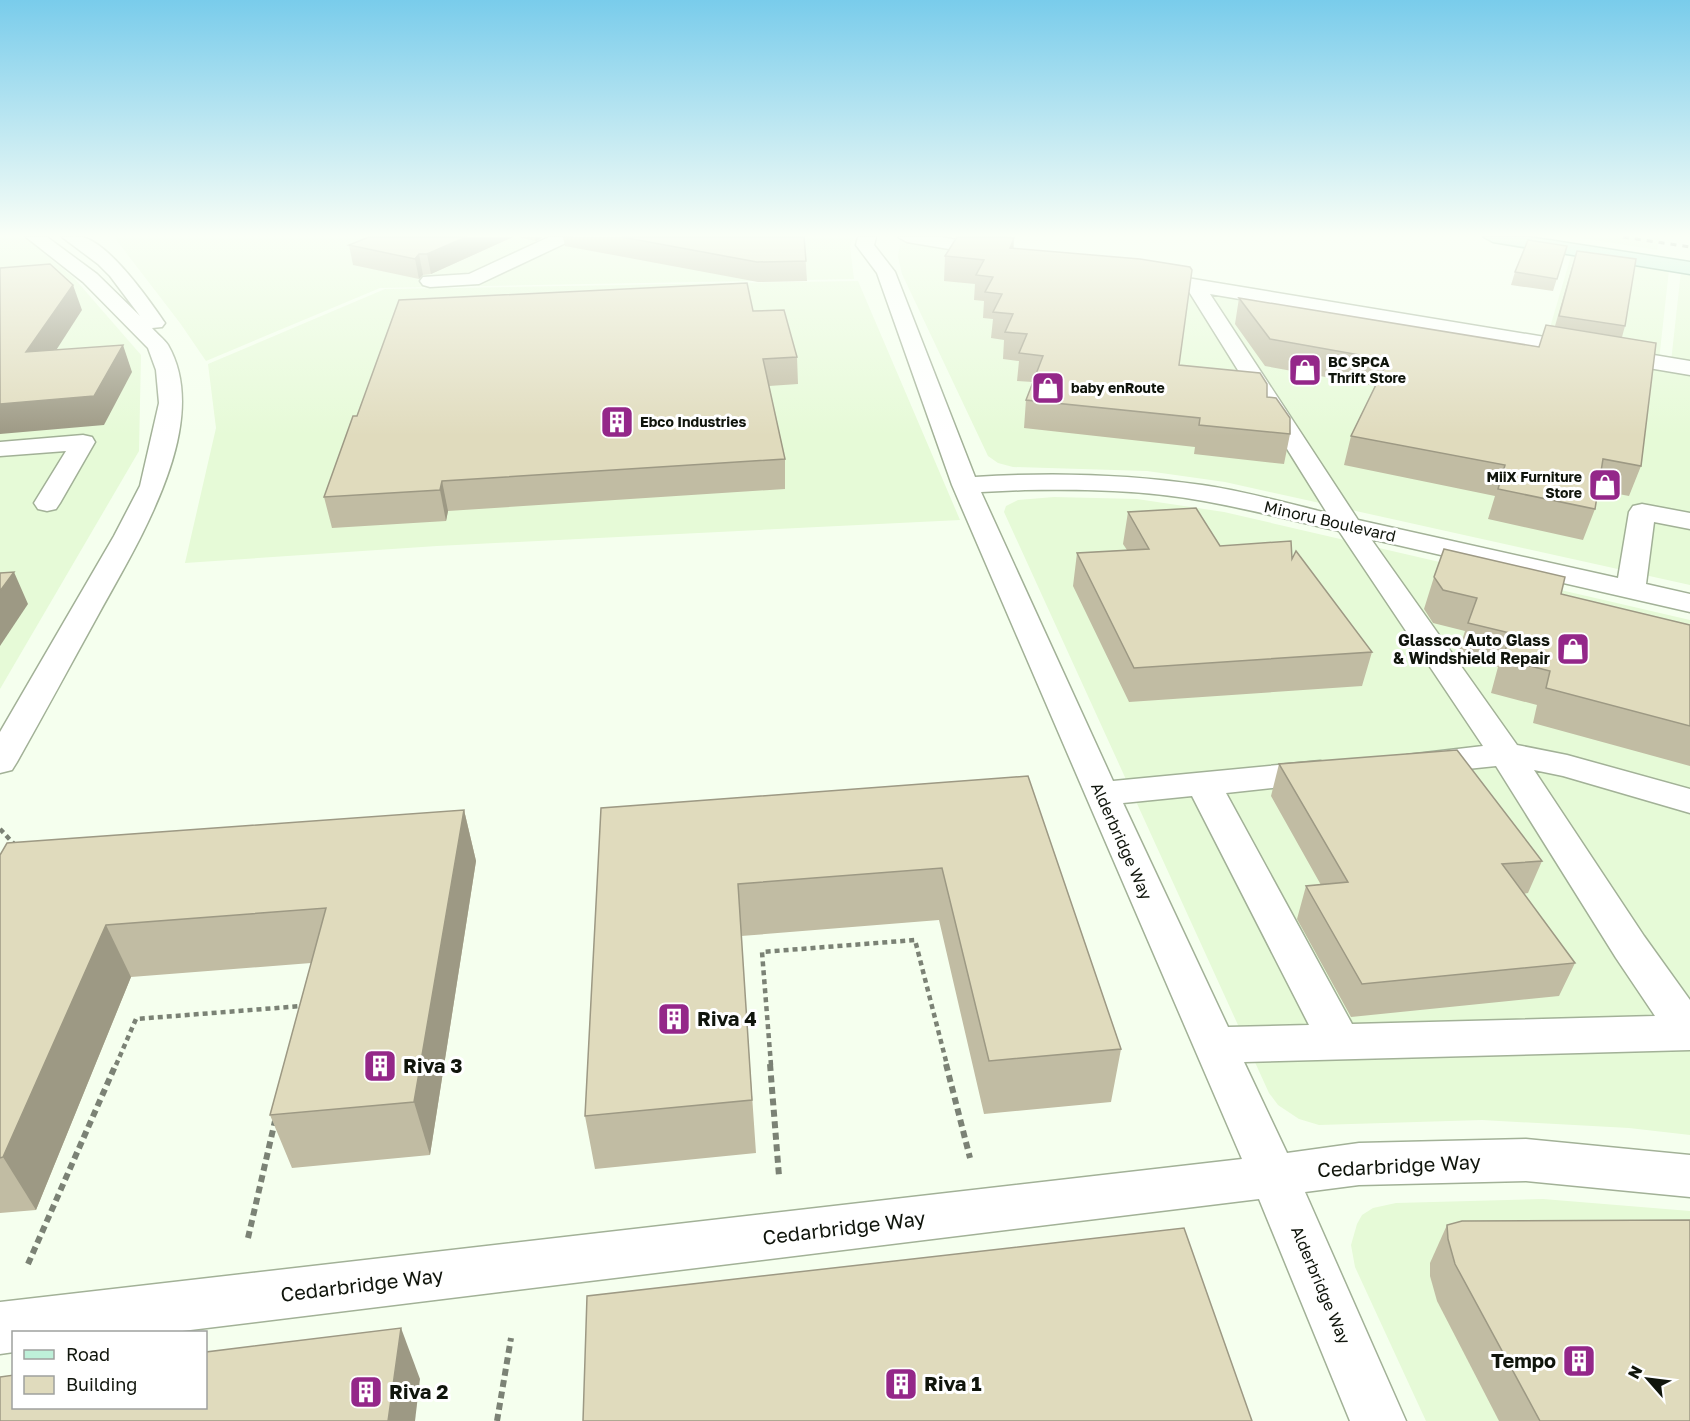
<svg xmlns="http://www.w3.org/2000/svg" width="1690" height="1421" viewBox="0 0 1690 1421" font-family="'Golos Text',sans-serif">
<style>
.built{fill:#e6fad7}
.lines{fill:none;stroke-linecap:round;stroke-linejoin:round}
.minor-casing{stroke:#a2b197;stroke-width:3}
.major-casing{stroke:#659d81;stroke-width:3}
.path-far1{stroke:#7b8275;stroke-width:4.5;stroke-dasharray:5 4;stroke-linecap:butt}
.path{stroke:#7b8275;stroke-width:6;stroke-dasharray:7 4.5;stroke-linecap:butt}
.minor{fill:#fff;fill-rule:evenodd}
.major{fill:#bef0d9;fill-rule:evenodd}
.rail{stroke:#70776b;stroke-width:3;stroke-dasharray:6 6;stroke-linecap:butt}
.wall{fill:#c1bca3}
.shaded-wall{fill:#9d9984}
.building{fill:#e0dbbd;stroke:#9d9984;stroke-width:1.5}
.labels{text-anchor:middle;stroke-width:6;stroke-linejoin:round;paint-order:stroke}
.far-poi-label{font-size:14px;font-weight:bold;fill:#10150c;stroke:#fff;text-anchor:start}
.street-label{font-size:16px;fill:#10150c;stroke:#fff}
.poi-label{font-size:16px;font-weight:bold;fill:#10150c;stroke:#fff;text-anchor:end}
.near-poi-label{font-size:20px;font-weight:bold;fill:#10150c;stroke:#fff;text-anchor:start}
.near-street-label{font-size:20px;fill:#10150c;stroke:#fff}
</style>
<rect width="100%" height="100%" fill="#f5ffee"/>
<!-- built -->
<g class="built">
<polygon points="0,237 24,237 74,278 141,355 139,451 0,689"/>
<polygon points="114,237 854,237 850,246 854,279 380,288 206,361 180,323"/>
<polygon points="901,237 1690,368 1690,585 1225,482 1147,471 1013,467 998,463 988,456 902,274 898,257"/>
<polygon points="1576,237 1660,237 1657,250"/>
<polygon points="1571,256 1669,270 1659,360 1546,341"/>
<polygon points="1681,271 1690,273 1690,365 1671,362"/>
<polygon points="858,281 960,520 437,546 185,563 216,428 208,364 385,289"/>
<polygon points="1054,497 1137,499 1224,512 1690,620 1690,1135 1629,1128 1482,1120 1319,1125 1299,1119 1278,1105 1269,1093 1004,512 1006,506 1018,500"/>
<polygon points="1543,1199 1690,1211 1690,1421 1426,1421 1355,1267 1351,1245 1357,1224 1362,1215 1373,1208 1396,1203"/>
</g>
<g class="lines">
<defs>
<g id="minor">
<path d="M26,237H47L97,274L140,316L110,276L98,264L62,237C68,237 75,236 81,237C108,241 150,301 165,323L162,327L152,328C157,334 164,339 168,345C214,425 135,547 97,617C70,666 44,714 17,762L12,770L0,773V732L114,536L140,486L159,403L156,370L148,348L83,282Z"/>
<polygon points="549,237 573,237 570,241 479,284 430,287 423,285 420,281 423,277 469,274"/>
<path d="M858,237H876L874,245L895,272L975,477C1050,472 1127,474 1202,485C1244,491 1286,503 1327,513L1188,290L1174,287L1171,283L1174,279L1181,277L1690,361V375L1210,294L1358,520L1618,578L1629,512L1633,506L1642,504L1690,513V529L1654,522L1646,584L1690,594V612L1371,539L1517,745L1567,755L1690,789V813L1563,776L1534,770L1644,936L1690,1000V1050L1244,1062L1287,1153L1359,1143L1526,1139L1690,1155V1197L1526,1181L1359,1185L1305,1192L1406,1421H1350L1259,1199L174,1332H14V1352L0,1354V1302L1242,1159L952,485L877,273L856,245ZM1025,490C1085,489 1145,490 1204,501C1249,509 1294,521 1339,531L1483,746L1407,755L1402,763L1407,771L1419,774L1496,766L1616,958L1655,1016L1352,1024L1226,793L1320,783L1332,780L1337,772L1332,764L1320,761L1113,781L981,492ZM1192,796L1309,1025L1228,1027L1123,803Z"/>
<polygon points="898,237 941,237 997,247 1003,248 1006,252 1003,256 997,257 907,242"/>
<polygon points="83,435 92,437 95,442 60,503 56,509 47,511 38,509 34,503 66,451 0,456 0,442"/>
</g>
<polygon id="major" points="1484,237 1529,237 1690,262 1690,274 1493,242"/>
</defs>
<!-- minor casing -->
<use href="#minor" class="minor-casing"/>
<!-- major casing -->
<use href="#major" class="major-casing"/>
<!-- path-far1 -->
<g class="path-far1">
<polyline points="0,829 14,844"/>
<polyline points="116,1065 136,1019 302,1006 301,1008"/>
<polyline points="771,1065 762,952 915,940 947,1065"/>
</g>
<!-- path -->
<g class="path">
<polyline points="770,1064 779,1176"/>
<polyline points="946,1064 970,1158"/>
<polyline points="248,1238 275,1121"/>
<polyline points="28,1264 116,1064"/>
<polyline points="497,1421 511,1338"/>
</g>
<!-- minor -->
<use href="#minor" class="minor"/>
<!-- major -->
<use href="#major" class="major"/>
<!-- rail -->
<polyline class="rail" points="1623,237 1690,247"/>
</g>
<!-- wall -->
<g class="wall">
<polygon points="513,237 431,274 423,275 419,279 353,265 349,245"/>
<polygon points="518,237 543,237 536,241"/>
<polygon points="563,237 804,237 807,281 758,282 565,246"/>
<polygon points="1567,246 1553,291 1511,285 1515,272"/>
<polygon points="1014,248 1179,365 1267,397 1290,434 1284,464 1194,454 1195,447 1024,428 1026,400 1033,382 1017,381 1019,361 1003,359 1004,340 991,338 993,319 983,318 984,301 974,300 975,284 944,281 945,256"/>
<polygon points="1577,251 1625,326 1622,337 1641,466 1629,496 1598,490 1595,509 1583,540 1488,519 1495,496 1344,465 1351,436 1375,386 1265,366 1235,324 1239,298 1539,347 1546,325 1555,326 1571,270"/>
<polygon points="753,311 797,357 798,384 769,386 785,459 785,489 448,511 446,521 332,528 324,497 357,416"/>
<polygon points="1128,512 1220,546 1292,559 1372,652 1362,686 1129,702 1073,586 1077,553 1127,550 1123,544"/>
<polygon points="1434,577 1561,594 1690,625 1690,766 1533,723 1537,705 1491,693 1498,667 1457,656 1465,631 1433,623 1424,609"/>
<polygon points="1279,764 1542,861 1528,893 1523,894 1575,963 1559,996 1351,1017 1297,919 1306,886 1321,885 1271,796"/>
<polygon points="1028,776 1121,1049 1111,1102 984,1114 939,920 741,936 756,1153 595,1169 585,1116 601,808"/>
<polygon points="464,810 476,861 430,1155 292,1168 270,1115 311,963 131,977 36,1210 0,1213 0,855"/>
<polygon points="1447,1225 1690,1421 1499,1421 1437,1301 1430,1276 1430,1263"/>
</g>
<!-- shaded-wall -->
<g class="shaded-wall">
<polygon points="466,237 513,237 431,274 427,254"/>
<polygon points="535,237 543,237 536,241"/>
<polygon points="1014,238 1013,262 1010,248"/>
<polygon points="419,254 423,275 419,279 415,259"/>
<polygon points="73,285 82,310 37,380 26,352"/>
<polygon points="123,345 132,372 104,425 0,434 0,404"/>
<polygon points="442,481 448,511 446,521 440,490"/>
<polygon points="14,572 28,604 0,646 0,591"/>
<polygon points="464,810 476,861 430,1155 414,1102"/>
<polygon points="106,925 131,977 36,1210 3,1157"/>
<polygon points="401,1328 420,1379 415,1421 388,1421"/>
</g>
<!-- building -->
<g class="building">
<polygon points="369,237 466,237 427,254 419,254 415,259 349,245"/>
<polygon points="622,237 804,237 806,261 757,262"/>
<polygon points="957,237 1003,237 1014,238 1010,248 1140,259 1190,267 1192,270 1179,365 1260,373 1267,384 1267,397 1276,398 1290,418 1290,434 1199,425 1200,418 1026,400 1043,356 1019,353 1027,334 1005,332 1013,314 993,312 1002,294 985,292 993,277 976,275 984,260 945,256"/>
<polygon points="1528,240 1567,246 1557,279 1515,272"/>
<polygon points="1577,251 1636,259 1625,326 1559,316"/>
<polygon points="50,264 73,285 26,352 123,345 94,396 0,404 0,268"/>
<polygon points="747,283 753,311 784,310 797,357 763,359 785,459 442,481 440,490 324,497 353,416 357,416 399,300"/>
<polygon points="1239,298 1539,347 1546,325 1656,343 1641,466 1603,459 1595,509 1498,489 1505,465 1351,436 1388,360 1270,339"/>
<polygon points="1196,508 1220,546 1291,541 1292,559 1296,551 1372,652 1134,668 1077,553 1149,549 1128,512"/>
<polygon points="1444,549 1565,577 1561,594 1690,625 1690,726 1546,688 1550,671 1503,659 1510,633 1468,623 1477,598 1443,590 1434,577"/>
<polygon points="14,572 0,591 0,573"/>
<polygon points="1457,750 1542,861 1502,864 1575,963 1362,984 1306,886 1348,882 1279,764"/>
<polygon points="1028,776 1121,1049 989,1061 942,868 738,884 752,1100 585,1116 601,808"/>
<polygon points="464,810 414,1102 270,1115 326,908 106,925 3,1157 0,1158 0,855 7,843"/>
<polygon points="1690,1220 1690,1421 1540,1421 1455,1264 1448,1239 1447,1225 1462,1221"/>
<polygon points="1184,1228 1252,1421 583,1421 587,1296"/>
<polygon points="401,1328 388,1421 0,1421 0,1377 14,1375 14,1407 206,1407 206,1352"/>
</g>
<!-- sky -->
<linearGradient id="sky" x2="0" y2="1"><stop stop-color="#79cceb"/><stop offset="0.54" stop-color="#fafff7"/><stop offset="1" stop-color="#fafff7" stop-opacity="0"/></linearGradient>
<rect width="1690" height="436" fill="url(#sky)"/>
<!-- icons -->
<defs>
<symbol id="shop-square" viewBox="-11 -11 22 22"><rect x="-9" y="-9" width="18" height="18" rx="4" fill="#942789" stroke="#fff"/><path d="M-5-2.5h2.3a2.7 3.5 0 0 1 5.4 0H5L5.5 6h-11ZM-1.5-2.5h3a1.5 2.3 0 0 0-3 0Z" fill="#fff"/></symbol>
<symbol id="building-square" viewBox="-11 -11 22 22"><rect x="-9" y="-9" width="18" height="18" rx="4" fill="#942789" stroke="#fff"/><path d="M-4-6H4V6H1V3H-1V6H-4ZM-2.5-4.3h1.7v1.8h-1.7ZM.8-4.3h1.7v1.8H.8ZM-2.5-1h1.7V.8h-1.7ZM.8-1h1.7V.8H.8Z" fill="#fff"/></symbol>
</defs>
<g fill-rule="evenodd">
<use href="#shop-square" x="1286" y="351" width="38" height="38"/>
<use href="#shop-square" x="1029" y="369" width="38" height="38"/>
<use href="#building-square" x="598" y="403" width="38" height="38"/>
<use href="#shop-square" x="1586" y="466" width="38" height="38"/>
<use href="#shop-square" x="1554" y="630" width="38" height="38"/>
<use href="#building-square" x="655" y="1000" width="38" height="38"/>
<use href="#building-square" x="361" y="1047" width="38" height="38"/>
<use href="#building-square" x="1560" y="1342" width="38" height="38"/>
<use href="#building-square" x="882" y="1365" width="38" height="38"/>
<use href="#building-square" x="347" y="1373" width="38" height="38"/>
</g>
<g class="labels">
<!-- far-poi labels -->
<g class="far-poi-label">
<text x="1328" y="367">BC SPCA<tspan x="1328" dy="16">Thrift Store</tspan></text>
<text x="1071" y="393">baby enRoute</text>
<text x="640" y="427">Ebco Industries</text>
<text x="1582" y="482" text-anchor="end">MiiX Furniture<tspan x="1582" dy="16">Store</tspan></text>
</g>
<!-- street labels -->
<g class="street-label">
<text transform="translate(1330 521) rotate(13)" y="6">Minoru Boulevard</text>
<text transform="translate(1122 841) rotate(66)" y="6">Alderbridge Way</text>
<text transform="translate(1321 1285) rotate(67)" y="6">Alderbridge Way</text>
</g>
<!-- poi labels -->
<g class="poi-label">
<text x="1550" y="646">Glassco Auto Glass<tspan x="1550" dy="18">&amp; Windshield Repair</tspan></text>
</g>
<!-- near-poi labels -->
<g class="near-poi-label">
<text x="697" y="1026">Riva 4</text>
<text x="403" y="1073">Riva 3</text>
<text x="1556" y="1368" text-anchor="end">Tempo</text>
<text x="924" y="1391">Riva 1</text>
<text x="389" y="1399">Riva 2</text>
</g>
<!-- near-street labels -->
<g class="near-street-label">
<text transform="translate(1399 1166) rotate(-3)" y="7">Cedarbridge Way</text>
<text transform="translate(844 1228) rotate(-7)" y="7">Cedarbridge Way</text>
<text transform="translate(362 1285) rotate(-7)" y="7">Cedarbridge Way</text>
</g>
</g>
<!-- legend -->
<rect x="12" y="1331" width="195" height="78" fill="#ffffff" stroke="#9fa19e" stroke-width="1.5"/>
<rect x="24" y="1350" width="30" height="9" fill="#bef0d9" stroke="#9fa19e" stroke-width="1.5"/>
<text x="66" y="1361" font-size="18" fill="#10150c">Road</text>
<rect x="24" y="1376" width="30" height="18" fill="#e0dbbd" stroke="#9fa19e" stroke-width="1.5"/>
<text x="66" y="1391" font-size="18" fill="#10150c">Building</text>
<!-- north arrow -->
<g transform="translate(1648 1379) rotate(298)" stroke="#ffffff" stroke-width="4.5" paint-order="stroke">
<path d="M0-4.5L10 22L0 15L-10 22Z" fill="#10150c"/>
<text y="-9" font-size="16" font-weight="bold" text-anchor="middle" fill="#10150c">N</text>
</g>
</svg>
